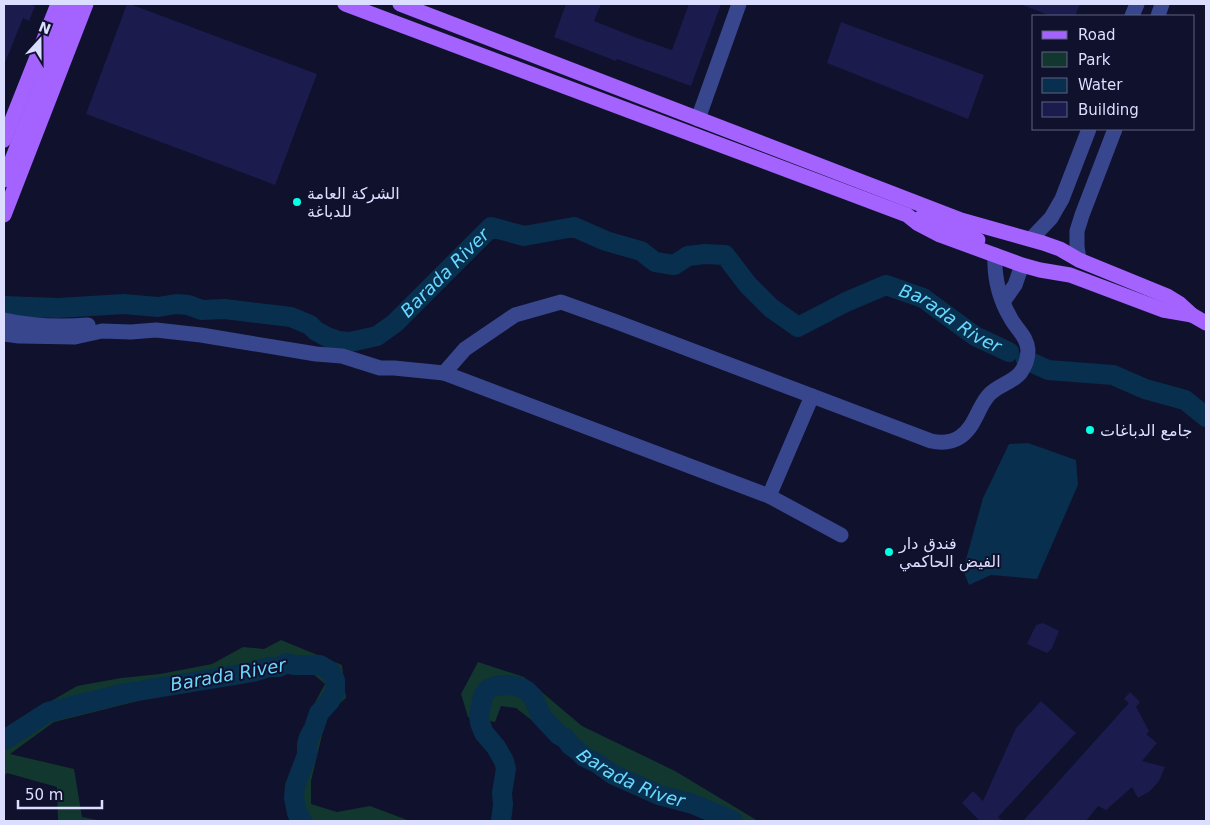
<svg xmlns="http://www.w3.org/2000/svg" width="1210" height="825" viewBox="0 0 1210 825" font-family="'DejaVu Sans',Vazirmatn,sans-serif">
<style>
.green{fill:#12372e}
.water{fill:#082f4d}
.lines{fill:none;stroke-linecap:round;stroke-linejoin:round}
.river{stroke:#082f4d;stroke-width:20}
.building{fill:#1b1b4e}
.minor{stroke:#38468e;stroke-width:15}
.major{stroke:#a462ff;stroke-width:15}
.poi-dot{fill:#07ffe5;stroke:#10112c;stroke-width:2}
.labels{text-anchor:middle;stroke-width:4;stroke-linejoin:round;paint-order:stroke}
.poi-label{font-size:16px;fill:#dbdeff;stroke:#10112c;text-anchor:start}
.water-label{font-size:18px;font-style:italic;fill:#69d8ff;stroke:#10112c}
</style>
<rect width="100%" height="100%" fill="#10112c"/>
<!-- green -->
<g class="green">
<polygon points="281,640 342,665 346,698 327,714 311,781 311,804 337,812 370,806 410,821 299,821 292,815 290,779 313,706 325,684 312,673 268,671 196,690 142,700 54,722 10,754 74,769 82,817 102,821 58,821 57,787 7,773 4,776 4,733 17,721 77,686 121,678 160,674 212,664 243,647 264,649"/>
<polygon points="478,662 524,677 582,726 675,771 758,821 719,821 625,785 547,732 516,708 501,706 495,722 468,717 461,694"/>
</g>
<!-- water -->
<polygon class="water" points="1028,443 1076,460 1078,485 1037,579 991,575 969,585 963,570 983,498 1009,444"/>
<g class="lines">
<!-- river -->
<g class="river">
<path id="s1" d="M4,306L58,308L124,304L158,307L176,304L188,305L202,310L224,309L291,317L310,325L316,331L327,337L338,341L350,342L377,336L395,323L491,227L524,236L574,227L606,241L641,251L655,262L674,265L688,256L705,254L725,255L748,285L771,308L798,327L846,302L886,285L923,298L975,336L1009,352"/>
<polyline points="1026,360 1048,370 1113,375 1145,389 1185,400 1206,417"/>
<polyline points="4,740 48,712 126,693 253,672 269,667 279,667 286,663 294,665 320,665 330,671 335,680 335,691 330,701 319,713 314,728 309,737 307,744 307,755 295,786 294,798 297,813 302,821"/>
<path id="s2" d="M501,821L503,805L502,793L506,769L504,761L496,747L484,733L480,723L479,715L483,696L488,689L496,686L508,685L520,687L527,691L533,697L541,716L559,735L566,739L570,745L578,751L584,757L597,763L612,774L659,795L693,804L733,821"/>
</g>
</g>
<!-- building -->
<g class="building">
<polygon points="4,4 29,4 35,6 29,21 23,18 4,65"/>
<polygon points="127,4 130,4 317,74 275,185 86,114"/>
<polygon points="566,4 601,4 594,21 637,38 672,50 689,4 721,4 691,86 617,59 616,61 554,37"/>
<polygon points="1020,4 1080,4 1075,16 1051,16"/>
<polygon points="841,22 984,75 968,119 827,63"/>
<polygon points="1043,623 1059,631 1052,648 1047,653 1027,644 1036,625"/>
<polygon points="1130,692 1140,702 1136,707 1149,731 1146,734 1157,743 1142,761 1165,767 1159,781 1150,791 1138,798 1132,787 1106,810 1098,806 1086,821 1023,821 1129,703 1124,699"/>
<polygon points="1041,701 1076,733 998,817 1003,821 980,821 962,803 973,791 983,801 1016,728"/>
</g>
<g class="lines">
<!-- minor -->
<g class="minor">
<polyline points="1132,16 1137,4"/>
<polyline points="1158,16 1162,4"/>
<polyline points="698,119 739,4"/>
<polyline points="1031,239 1051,218 1062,199 1089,129"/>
<polyline points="1079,260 1077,246 1077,231 1082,215 1115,129"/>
<polyline points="1003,302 1015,285 1022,265"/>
<path d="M4,320C31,326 61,327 88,325"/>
<polyline points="4,334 19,336 75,337 102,331 131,332 156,330 201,335 316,354 342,356 380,368 394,368 444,373 769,496 841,535"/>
<path d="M444,373L465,349L515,315L561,302L614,321L931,441C941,443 951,443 960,437C975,427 977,409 988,396C997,385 1013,383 1021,372C1026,365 1028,358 1028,350C1027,336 1016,329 1010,317C999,298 994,277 995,255"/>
<polyline points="769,496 812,396"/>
</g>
<!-- major -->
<g class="major">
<polyline points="345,4 907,215 917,223 940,235 1022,265 1040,270 1070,275 1163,310 1192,315"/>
<polyline points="400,4 961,220 1043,243 1060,249 1079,260 1167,296 1180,304 1192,315 1206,323"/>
<polyline points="4,140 58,4"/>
<polyline points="4,180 73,4"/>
<polyline points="4,215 86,4"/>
<polyline points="920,218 953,228 978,240"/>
</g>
</g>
<!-- markers -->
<g class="poi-dot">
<circle cx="297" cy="202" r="5"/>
<circle cx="1090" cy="430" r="5"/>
<circle cx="889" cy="552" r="5"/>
</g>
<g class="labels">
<!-- poi labels -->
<g class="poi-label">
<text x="307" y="199">الشركة العامة<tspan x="307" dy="18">للدباغة</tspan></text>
<text x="1100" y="436">جامع الدباغات</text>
<text x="899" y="549">فندق دار<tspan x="899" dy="18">الفيض الحاكمي</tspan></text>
</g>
<!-- water labels -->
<g class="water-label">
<text dy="6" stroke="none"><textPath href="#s1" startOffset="475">Barada River</textPath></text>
<text dy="6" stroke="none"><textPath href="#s1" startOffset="1061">Barada River</textPath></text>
<text transform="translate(228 675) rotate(-10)" y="6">Barada River</text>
<text dy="6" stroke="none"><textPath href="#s2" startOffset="324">Barada River</textPath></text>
</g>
</g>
<!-- border -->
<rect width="1210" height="825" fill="none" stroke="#dbdeff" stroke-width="10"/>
<!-- legend -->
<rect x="1032" y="15" width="162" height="115" fill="#10112c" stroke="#616380"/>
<rect x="1042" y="31" width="25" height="8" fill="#a462ff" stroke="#616380"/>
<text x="1078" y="40" font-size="15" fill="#dbdeff">Road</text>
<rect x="1042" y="52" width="25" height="15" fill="#12372e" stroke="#616380"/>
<text x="1078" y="65" font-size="15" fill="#dbdeff">Park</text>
<rect x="1042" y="78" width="25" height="15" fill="#082f4d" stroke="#616380"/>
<text x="1078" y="90" font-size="15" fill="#dbdeff">Water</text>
<rect x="1042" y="102" width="25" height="15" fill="#1b1b4e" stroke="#616380"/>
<text x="1078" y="115" font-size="15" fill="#dbdeff">Building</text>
<!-- north arrow -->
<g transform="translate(40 40) rotate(21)" stroke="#10112c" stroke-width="4" paint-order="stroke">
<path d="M0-4L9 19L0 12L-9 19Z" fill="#dbdeff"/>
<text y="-8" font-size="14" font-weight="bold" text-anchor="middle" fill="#dbdeff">N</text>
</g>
<!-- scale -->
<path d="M18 800v8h84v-8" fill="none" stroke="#dbdeff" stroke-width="2.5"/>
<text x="25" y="800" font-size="15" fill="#dbdeff" stroke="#10112c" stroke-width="4" paint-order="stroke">50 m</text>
</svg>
